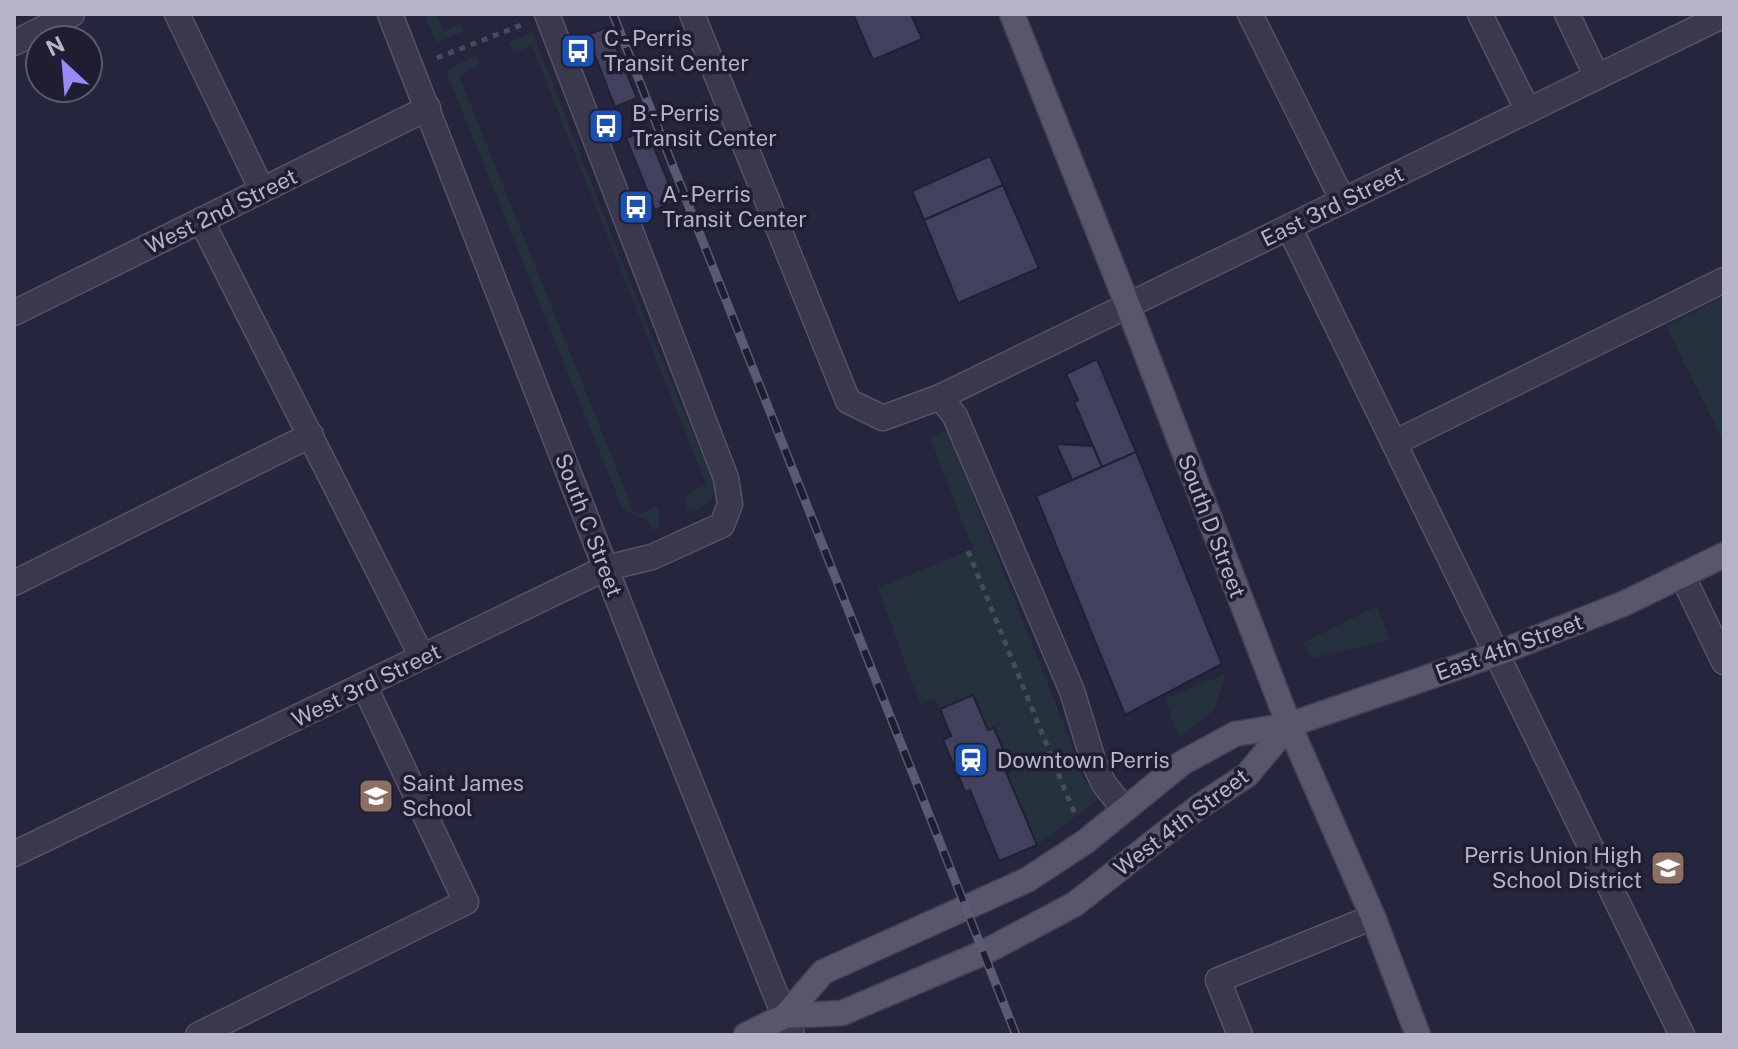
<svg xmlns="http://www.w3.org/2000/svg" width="1738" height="1049" viewBox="0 0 1738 1049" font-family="'Public Sans',sans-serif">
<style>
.green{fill:#26313e}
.building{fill:#41415d;stroke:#201f34;stroke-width:2}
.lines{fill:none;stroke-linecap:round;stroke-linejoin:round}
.minor-casing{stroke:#545368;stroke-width:27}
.major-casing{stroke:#424156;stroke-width:27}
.path{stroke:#444e5b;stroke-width:5;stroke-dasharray:6 6;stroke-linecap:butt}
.minor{stroke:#39384d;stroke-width:24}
.major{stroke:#57566d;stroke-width:24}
.rail-casing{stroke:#5b5a74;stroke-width:9}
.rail{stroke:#1e1d32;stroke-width:6;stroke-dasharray:18;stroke-linecap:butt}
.labels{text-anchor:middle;stroke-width:7;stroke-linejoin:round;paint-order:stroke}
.poi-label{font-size:22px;fill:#b5b4c8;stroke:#1e1d32;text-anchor:start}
.street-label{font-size:22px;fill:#b5b4c8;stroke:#1e1d32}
</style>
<rect width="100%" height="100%" fill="#25253d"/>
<!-- green -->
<g class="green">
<polygon points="425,14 436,14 443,31 462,23 464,31 436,43"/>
<path d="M532,32L654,342L714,483C716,500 706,505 692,512L687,509L685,497L706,484L532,46L515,52L510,46V42Z"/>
<polygon points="472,57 477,58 479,64 459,76 634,512 638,514 657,506 660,514 658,528 652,531 647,520 623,510 446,71"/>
<polygon points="1724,297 1724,443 1666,326"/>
<polygon points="943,431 949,435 1067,732 1082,775 1097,800 1037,845 1006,772 1012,769 994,729 988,730 973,695 940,709 935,699 920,704 878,588 973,549 930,438"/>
<polygon points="1377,606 1390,640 1312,658 1303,643"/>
<polygon points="1226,674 1214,710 1179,738 1165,698"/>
</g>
<!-- building -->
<g class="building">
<polygon points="853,14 911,14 922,39 873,60"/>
<polygon points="608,27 637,98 615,107 587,35"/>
<polygon points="647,130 676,201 655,210 626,138"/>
<polygon points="990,156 1003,185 924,220 912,191"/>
<polygon points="1003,185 1039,268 958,303 924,220"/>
<polygon points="1097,359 1136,452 1102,467 1074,402 1078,400 1066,374"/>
<polygon points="1056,444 1093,446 1102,467 1072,480"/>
<polygon points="1136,452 1222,664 1125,715 1036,496"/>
<polygon points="973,695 988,730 994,728 1012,770 1006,772 1037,845 999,861 970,790 965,792 943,740 951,736 940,709"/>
</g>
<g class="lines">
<defs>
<g id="minor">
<polyline points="177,14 262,190"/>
<polyline points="390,14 645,669 792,1035"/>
<polyline points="692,14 848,401 883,418 940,397 1724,15"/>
<polyline points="1250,14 1343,201"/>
<polyline points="1480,14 1528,111"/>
<polyline points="1567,14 1597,77"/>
<polyline points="14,43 72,14"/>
<polyline points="201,220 422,657"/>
<polyline points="1289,227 1682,1035"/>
<polyline points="14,313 428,108"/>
<polyline points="940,397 955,416 1072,691 1094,763 1104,784 1124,809"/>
<polyline points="1394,443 1724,280"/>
<polyline points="1682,575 1724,662"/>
<polyline points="14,583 311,435"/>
<polyline points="14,854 606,568 652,557 722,525 730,504 726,478 547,14"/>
<polyline points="198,1035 466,902 364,685"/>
<polyline points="1240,1035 1218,980 1373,917"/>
</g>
<g id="major">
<polyline points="1012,14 1128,306 1289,725 1373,917 1418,1035"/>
<polyline points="785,1016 842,1013 983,953 1075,904 1197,808 1247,775 1289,725"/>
<polyline points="746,1035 785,1016 823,972 1027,880 1085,842 1182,763 1235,734 1289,725 1496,654 1623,604 1724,555"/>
</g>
</defs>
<!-- minor casing -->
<use href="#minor" class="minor-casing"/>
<!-- major casing -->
<use href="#major" class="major-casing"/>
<!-- path -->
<g class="path">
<polyline points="437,58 524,24"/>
<polyline points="968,551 1076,817"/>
</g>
<!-- minor -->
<use href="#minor" class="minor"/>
<!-- major -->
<use href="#major" class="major"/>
<defs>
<polyline id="rail" points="613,14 1016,1035"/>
</defs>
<!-- rail casing -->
<use href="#rail" class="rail-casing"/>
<!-- rail -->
<use href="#rail" class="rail"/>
</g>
<!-- icons -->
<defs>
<symbol id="bus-square" viewBox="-11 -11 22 22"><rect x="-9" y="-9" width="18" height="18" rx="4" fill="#1a4fb4" stroke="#1e1d32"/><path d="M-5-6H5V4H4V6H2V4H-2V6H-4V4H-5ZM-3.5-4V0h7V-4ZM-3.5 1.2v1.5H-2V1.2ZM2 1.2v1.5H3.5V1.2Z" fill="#fff"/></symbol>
<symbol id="station-square" viewBox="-11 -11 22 22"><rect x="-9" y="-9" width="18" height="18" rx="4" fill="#1a4fb4" stroke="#1e1d32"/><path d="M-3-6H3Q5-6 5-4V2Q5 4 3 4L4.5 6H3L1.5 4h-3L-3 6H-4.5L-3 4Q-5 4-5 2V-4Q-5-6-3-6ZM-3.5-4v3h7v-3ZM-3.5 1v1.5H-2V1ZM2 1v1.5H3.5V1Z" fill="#fff"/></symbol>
<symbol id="school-square" viewBox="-11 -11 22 22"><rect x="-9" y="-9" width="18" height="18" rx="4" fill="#8d6e63" stroke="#1e1d32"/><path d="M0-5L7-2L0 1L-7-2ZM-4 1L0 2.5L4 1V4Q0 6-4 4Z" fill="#fff"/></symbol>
</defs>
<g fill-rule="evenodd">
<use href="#bus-square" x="558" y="31" width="40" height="40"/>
<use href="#bus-square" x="586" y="106" width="40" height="40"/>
<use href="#bus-square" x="616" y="187" width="40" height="40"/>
<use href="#station-square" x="951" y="740" width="40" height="40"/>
<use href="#school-square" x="356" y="776" width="40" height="40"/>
<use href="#school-square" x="1648" y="848" width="40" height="40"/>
</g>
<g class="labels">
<!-- poi labels -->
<g class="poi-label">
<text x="604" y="46">C - Perris<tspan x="604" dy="25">Transit Center</tspan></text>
<text x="632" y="121">B - Perris<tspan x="632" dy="25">Transit Center</tspan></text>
<text x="662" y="202">A - Perris<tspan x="662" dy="25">Transit Center</tspan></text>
<text x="997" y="768">Downtown Perris</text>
<text x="402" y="791">Saint James<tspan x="402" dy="25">School</tspan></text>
<text x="1642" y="863" text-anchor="end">Perris Union High<tspan x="1642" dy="25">School District</tspan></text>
</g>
<!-- street labels -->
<g class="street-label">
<text transform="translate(1332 206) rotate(-26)" y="8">East 3rd Street</text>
<text transform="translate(221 211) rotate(-26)" y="8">West 2nd Street</text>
<text transform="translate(589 525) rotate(69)" y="8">South C Street</text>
<text transform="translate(1212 526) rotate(69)" y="8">South D Street</text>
<text transform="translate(1509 647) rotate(-20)" y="8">East 4th Street</text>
<text transform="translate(366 685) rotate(-26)" y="8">West 3rd Street</text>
<text transform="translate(1181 822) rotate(-37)" y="8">West 4th Street</text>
</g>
</g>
<!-- border -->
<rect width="1738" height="1049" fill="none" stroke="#b5b4c8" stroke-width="32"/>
<!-- north arrow -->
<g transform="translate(64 64) rotate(334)"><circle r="38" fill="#1e1d32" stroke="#5a596e" stroke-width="2"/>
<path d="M0-6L14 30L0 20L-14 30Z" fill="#938df5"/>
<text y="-12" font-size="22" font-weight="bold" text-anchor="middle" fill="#b5b4c8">N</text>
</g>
</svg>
